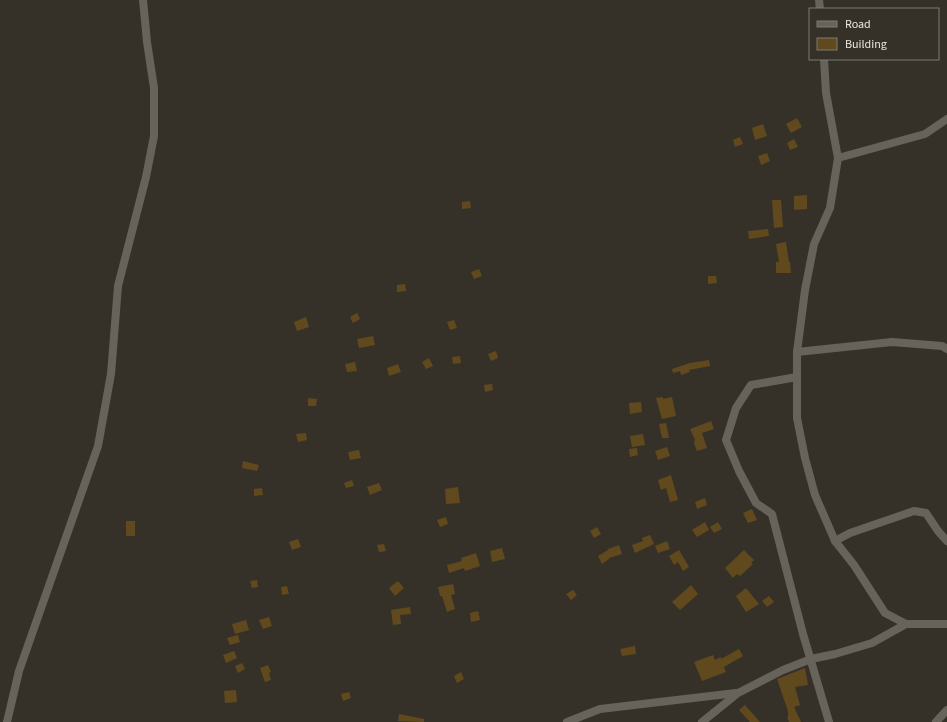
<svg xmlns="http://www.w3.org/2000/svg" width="947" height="722" viewBox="0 0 947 722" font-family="'Source Sans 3',sans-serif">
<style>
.building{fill:#61491e}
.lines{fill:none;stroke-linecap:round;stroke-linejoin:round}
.minor{stroke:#68635a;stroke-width:8}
</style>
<rect width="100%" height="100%" fill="#353129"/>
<!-- building -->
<g class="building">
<polygon points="797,118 802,127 791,133 786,124"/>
<polygon points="763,124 767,136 755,140 752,128"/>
<polygon points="740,137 743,144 735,147 733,140"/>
<polygon points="794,139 798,147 790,150 787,143"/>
<polygon points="767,153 770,161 761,165 758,156"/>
<polygon points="807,195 807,209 794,210 794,196"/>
<polygon points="772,200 781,200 783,227 774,228"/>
<polygon points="470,201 471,208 462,209 462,202"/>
<polygon points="768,229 769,236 749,239 748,231"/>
<polygon points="786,242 789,262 790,262 791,273 776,273 776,262 779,262 776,244"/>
<polygon points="479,269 482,276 474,279 471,272"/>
<polygon points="708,276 716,276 717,283 708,284"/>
<polygon points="405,284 406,291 397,292 397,285"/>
<polygon points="357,313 360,319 353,323 350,317"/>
<polygon points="306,317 309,327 297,331 294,322"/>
<polygon points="454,320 457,328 450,330 447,322"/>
<polygon points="373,336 375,345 359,348 357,339"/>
<polygon points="496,351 498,358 491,361 488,354"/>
<polygon points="460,356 461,363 453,364 452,357"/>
<polygon points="429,358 433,366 426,369 422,362"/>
<polygon points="709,360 710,366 689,370 690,372 681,375 680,371 673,373 672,369 690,363"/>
<polygon points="355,362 357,371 347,372 345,364"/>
<polygon points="398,364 401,372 389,376 387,368"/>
<polygon points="492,384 493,390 485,392 484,385"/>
<polygon points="663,397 663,399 672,397 676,416 662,419 656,398"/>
<polygon points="308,398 317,399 316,406 308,406"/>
<polygon points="641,402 642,412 630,414 629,403"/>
<polygon points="711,421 714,429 702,433 707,448 697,451 694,443 695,438 694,438 690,429"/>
<polygon points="666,423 669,438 662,438 659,424"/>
<polygon points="306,433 307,440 298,442 296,434"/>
<polygon points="643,434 645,445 632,447 630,436"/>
<polygon points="667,447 670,456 658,460 655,451"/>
<polygon points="637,448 638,455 630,457 629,449"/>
<polygon points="359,450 361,458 350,460 348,452"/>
<polygon points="243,461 259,465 257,471 242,468"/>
<polygon points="671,475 678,500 670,502 666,488 661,490 658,480"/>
<polygon points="352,480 354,486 346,488 344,483"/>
<polygon points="379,483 382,490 370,495 367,487"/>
<polygon points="458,487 460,503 446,504 445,489"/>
<polygon points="262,488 263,495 254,496 254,489"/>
<polygon points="705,498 707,505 697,509 695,502"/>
<polygon points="752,509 757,520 748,523 743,513"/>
<polygon points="446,517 448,524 440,527 437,520"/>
<rect x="126" y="521" width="9" height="15"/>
<polygon points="705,522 709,530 697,537 692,530"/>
<polygon points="718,522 722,529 714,533 710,527"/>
<polygon points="597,527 601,534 594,538 590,531"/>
<polygon points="650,535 654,544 635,553 632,545 643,541 642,538"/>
<polygon points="298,539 301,547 292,550 289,542"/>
<polygon points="667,541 670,549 658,553 655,546"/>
<polygon points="384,544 386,551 379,552 377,545"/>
<polygon points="619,545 622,554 609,558 609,559 602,564 598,556 608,550 608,549"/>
<polygon points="502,548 505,559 492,562 490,551"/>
<polygon points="679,550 689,567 683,571 678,562 674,565 669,556"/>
<polygon points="744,550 754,560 751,563 753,564 740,576 737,574 733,578 725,568"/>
<polygon points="476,553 480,566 465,571 464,568 449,573 447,565 462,561 461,558"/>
<polygon points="257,580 258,587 252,588 250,581"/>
<polygon points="398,581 404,588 395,596 389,588"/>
<polygon points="453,584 455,594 451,595 455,609 447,612 442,596 440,596 438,587"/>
<polygon points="691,585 698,594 680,610 672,602"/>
<polygon points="287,586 289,594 282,595 281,587"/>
<polygon points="746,588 759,604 746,612 736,596"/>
<polygon points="573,590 577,595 571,600 566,594"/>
<polygon points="769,596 774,602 767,607 762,601"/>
<polygon points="410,607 411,614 400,615 401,624 393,625 391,610"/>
<polygon points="478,611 480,620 471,622 470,613"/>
<polygon points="269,617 272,626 263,629 259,620"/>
<polygon points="246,620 249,630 235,634 232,624"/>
<polygon points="238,635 240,642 230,645 227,638"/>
<polygon points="635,646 636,654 622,656 620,649"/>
<polygon points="739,649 743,656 724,667 726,672 702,681 694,662 713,655 715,660 721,657 721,659"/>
<polygon points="234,651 237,658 226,663 223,655"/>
<polygon points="242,663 245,669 238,673 235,666"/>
<polygon points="268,665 271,672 269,673 271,680 265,682 260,668"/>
<polygon points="805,668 808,685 795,687 800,705 794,707 801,722 789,722 787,717 788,717 788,711 777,679"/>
<polygon points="461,672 464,679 457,683 454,676"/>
<polygon points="236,690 237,702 225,703 224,691"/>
<polygon points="349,692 351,698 343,701 341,694"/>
<polygon points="745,705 760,722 750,722 739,710"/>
<polygon points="399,714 424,719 424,722 398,721"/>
</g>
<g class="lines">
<!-- minor -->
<g class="minor">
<polyline points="819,0 820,9"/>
<polyline points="824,59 826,93 838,158"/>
<polyline points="947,119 925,134 838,158 830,208 814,244 805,290 797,352 797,418 805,458 815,495 835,541 854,565 885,613 906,624 947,624"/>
<polyline points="797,352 892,342 942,346 947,349"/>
<polyline points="797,377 751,385 736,408 726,440 739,471 756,503 772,514 803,634 829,722"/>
<polyline points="835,541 850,533 914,511 926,513 938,531 947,541"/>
<polyline points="7,722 19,671 98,446 111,374 118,286 146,177 154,136 154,88 147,42 143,0"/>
<polyline points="567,722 600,709 736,693"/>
<polyline points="702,722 738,693 783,670 811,659 835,654 872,643 906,624"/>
<polyline points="936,722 947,710"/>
</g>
</g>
<!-- legend -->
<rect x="809" y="8" width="130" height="52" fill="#353129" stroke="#7d7a73"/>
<rect x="817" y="21" width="20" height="6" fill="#68635a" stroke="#7d7a73"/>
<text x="845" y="28" font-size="12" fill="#eae7e2">Road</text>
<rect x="817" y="38" width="20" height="12" fill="#61491e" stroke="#7d7a73"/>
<text x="845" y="48" font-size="12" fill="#eae7e2">Building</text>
</svg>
